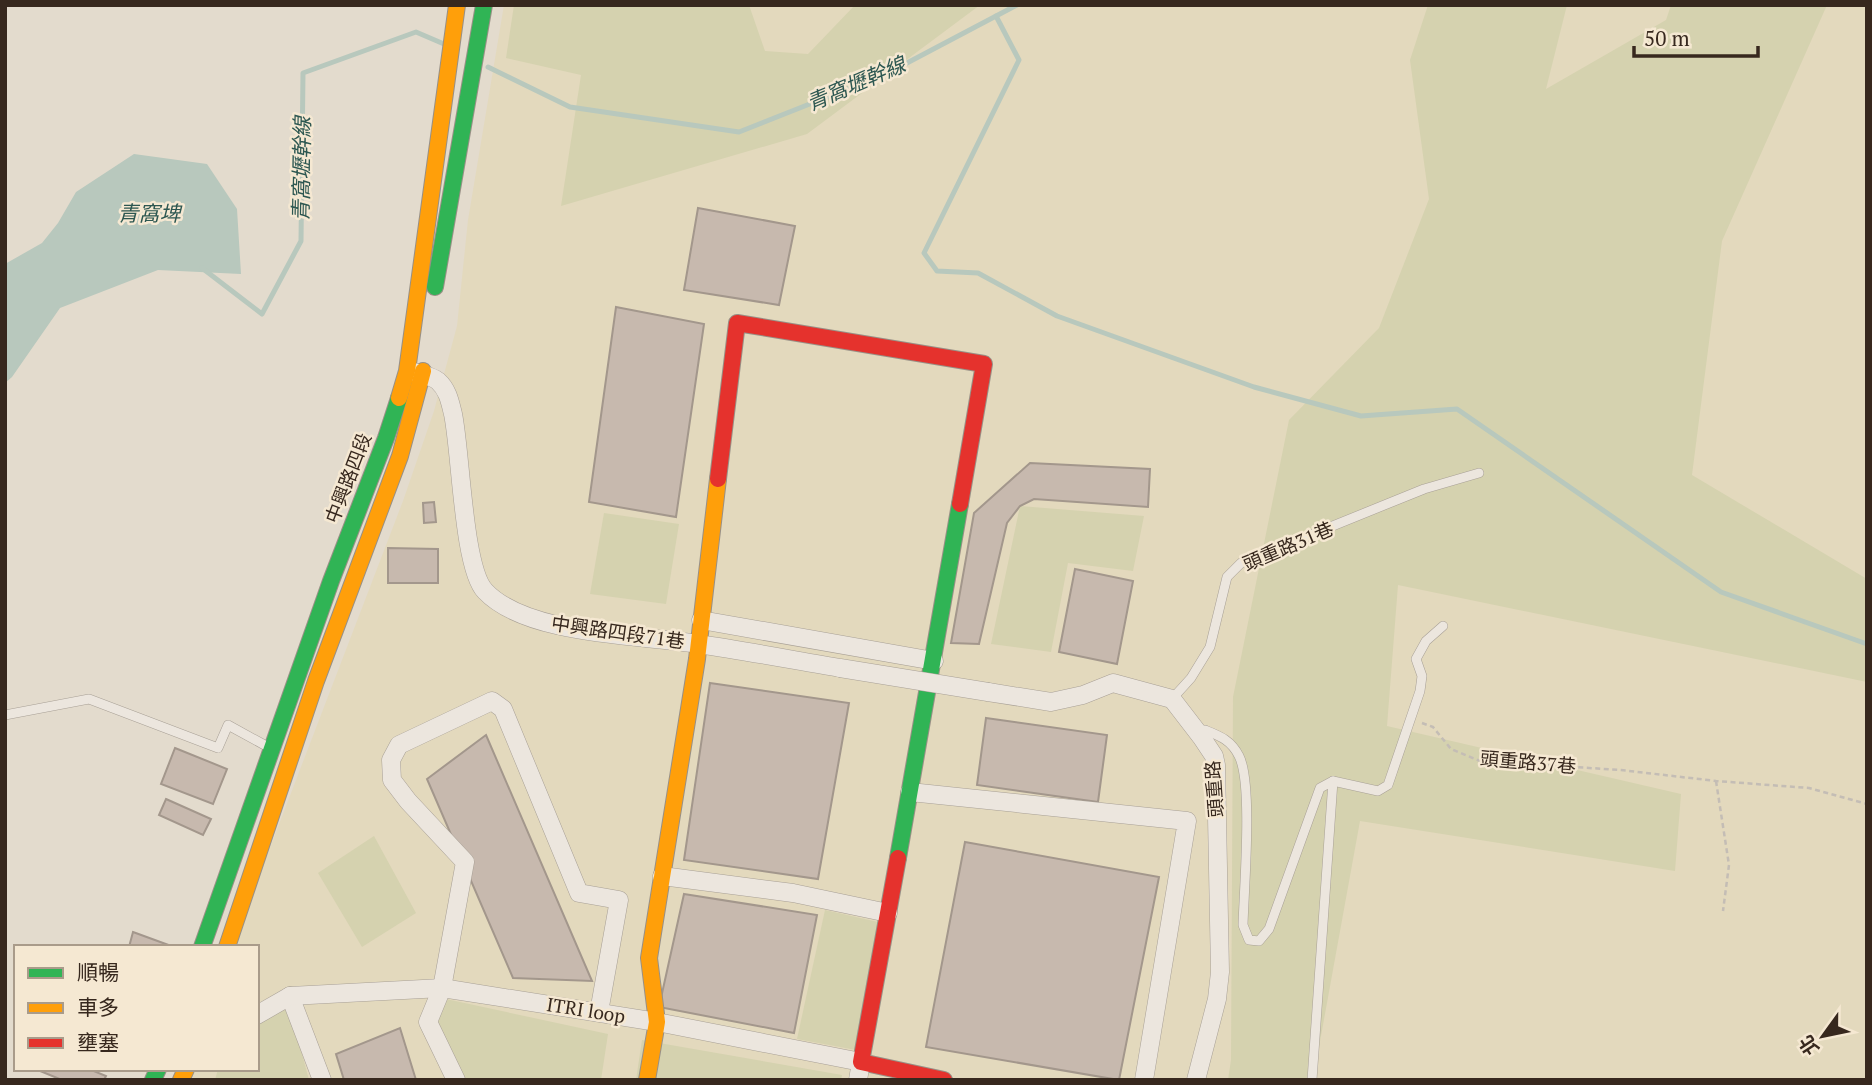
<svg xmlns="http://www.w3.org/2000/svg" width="1872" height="1085" viewBox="0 0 1872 1085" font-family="'PT Serif','Noto Sans TC',serif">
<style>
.farmland{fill:#e3d9bd}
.green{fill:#d5d2af}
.water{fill:#b8c8bd}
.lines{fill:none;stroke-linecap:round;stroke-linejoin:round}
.stream{stroke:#b8c8bd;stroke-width:5}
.building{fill:#c7b9ae;stroke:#a3978c;stroke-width:2}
.lane-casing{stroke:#a8a096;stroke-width:10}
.street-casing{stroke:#a8a096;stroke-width:19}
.fast-casing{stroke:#989086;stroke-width:18}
.slow-casing{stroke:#989086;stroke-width:18}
.jam-casing{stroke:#989086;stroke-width:18}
.path{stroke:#c4bdb5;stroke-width:2.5;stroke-dasharray:5 3.5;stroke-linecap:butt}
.lane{stroke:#ece6de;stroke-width:9}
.street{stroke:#ece6de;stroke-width:18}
.fast{stroke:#30b455;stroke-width:16}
.slow{stroke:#ff9f0a;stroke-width:16}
.jam{stroke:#e5322d;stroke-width:16}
.street-bridge-casing{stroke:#a8a096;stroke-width:19;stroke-linecap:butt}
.street-bridge{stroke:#ece6de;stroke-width:18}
.labels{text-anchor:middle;stroke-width:5;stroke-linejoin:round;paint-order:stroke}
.street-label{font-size:19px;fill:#37281e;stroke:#f5e8d2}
.water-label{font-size:21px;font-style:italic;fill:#2d5751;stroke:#f5e8d2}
</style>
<rect width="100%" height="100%" fill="#e3dbcd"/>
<!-- farmland -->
<polygon class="farmland" points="504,5 1867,5 1867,1080 181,1080 185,1069 257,1069 257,947 232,947 403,501 434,411 457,326 468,220"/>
<!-- green -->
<g class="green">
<polygon points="514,5 749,5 765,51 808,54 855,5 980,5 807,134 561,206 581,75 506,58"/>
<polygon points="1428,5 1567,5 1546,89 1666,20 1671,5 1827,5 1722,241 1692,475 1867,579 1867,682 1398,585 1387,726 1681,794 1675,871 1360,821 1313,1080 1228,1080 1231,1060 1233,697 1289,420 1379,328 1429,199 1410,60"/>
<polygon points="1020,506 1144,516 1133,571 1068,563 1051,652 991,644"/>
<polygon points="604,513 679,524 666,604 590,594"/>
<polygon points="374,836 416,913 362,947 318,873"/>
<polygon points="825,910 878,922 856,1050 797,1039"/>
<polygon points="432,996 608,1034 601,1080 450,1080"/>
<polygon points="287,998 309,1080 215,1080 218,1069 257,1069 257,1014"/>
<polygon points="642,1040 842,1075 841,1080 636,1080"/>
</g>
<!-- water -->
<polygon class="water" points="134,154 207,164 237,209 241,274 158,270 60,308 12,377 5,383 5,264 42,243 58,223 76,192"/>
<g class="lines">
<!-- stream -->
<g class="stream">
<polyline points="996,16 1019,60 924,253 937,271 978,273 1057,316 1254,387 1361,416 1457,409 1721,592 1867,644"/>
<polyline points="488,67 570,107 739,132 888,73 1017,5"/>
<polyline points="202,268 262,314 301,241 303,73 416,32 444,44"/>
</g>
</g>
<!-- building -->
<g class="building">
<polygon points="698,208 795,226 779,305 684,290"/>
<polygon points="616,307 704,324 676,517 589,502"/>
<polygon points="1030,463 1150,469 1148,507 1034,499 1020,506 1007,523 979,644 951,643 974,513"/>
<polygon points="434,502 436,522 424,523 423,503"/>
<polygon points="388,548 438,549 438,583 388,583"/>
<polygon points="1075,569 1133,581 1117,664 1059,652"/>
<polygon points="710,683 849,703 818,879 684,860"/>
<polygon points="986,718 1107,735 1098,802 977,785"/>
<polygon points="486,735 592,981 513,978 427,779"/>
<polygon points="175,748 227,769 213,804 161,784"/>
<polygon points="166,799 211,819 203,835 159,815"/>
<polygon points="965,842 1159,877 1119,1080 926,1047"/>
<polygon points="684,894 817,915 794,1033 659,1007"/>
<polygon points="133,932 174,947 129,947"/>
<polygon points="400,1028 416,1080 344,1080 336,1054"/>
<polygon points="41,1069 89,1069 106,1076 104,1080 62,1080 40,1071"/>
</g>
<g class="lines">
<defs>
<g id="lane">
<polyline points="1172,699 1191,678 1210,647 1227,577 1241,563 1424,489 1479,473"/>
<polyline points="5,715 89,699 218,748 228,725 270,748"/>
<path d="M1205,730C1220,736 1231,740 1239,756C1253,783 1244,889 1243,925L1249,940L1259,941L1269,929L1320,788L1333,781L1378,791L1388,785L1420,691L1422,676L1416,659L1426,641L1443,626"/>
<polyline points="1312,1080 1333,781"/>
</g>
<g id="street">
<path d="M413,372C421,374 432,376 438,381C448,390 450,402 453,414C461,452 463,568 485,591C526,635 639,635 698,644C746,651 793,660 840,668"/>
<polyline points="701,620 934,661"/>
<polyline points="988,692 1051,702 1083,695 1113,683 1172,699 1202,738 1214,756 1216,765 1220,972 1217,999 1196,1080"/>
<polyline points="910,792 1187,821 1144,1080"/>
<polyline points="662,876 793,893 888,913"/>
<polyline points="290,996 322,1080"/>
<polyline points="257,1015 290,996 442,988 657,1022 861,1062 858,1080"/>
<polyline points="456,1080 428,1022 442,988 465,862 408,801 392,780 391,760 399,745 492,701 503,709 579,893 619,900 599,1012"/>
</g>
<g id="fast">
<polyline points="435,287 484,5"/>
<polyline points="898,858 960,504"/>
<polyline points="202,947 331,581 386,438 399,398"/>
<polyline points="153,1080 158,1069"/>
</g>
<g id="slow">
<polyline points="399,398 407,371 457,5"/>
<polyline points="227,947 316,681 400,456 423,371"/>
<polyline points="181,1080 186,1069"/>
<polyline points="647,1080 657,1022 649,958 697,659 718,479"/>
</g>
<g id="jam">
<polyline points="718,479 737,323 984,364 960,504"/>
<polyline points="898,858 861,1062 944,1080"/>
</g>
</defs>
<!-- lane casing -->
<use href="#lane" class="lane-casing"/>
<!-- street casing -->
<use href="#street" class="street-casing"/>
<!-- fast casing -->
<use href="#fast" class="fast-casing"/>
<!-- slow casing -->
<use href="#slow" class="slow-casing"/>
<!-- jam casing -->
<use href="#jam" class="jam-casing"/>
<!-- path -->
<g class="path">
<polyline points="1422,723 1433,727 1451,749 1480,761 1621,770 1716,781 1809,788 1867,804"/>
<polyline points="1716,781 1729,865 1723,911"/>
</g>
<!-- lane -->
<use href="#lane" class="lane"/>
<!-- street -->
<use href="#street" class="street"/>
<!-- fast -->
<use href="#fast" class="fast"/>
<!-- slow -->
<use href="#slow" class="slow"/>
<!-- jam -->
<use href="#jam" class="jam"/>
<defs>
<polyline id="street-bridge" points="840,668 988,692"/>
</defs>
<!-- street-bridge casing -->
<use href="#street-bridge" class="street-bridge-casing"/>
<!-- street-bridge -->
<use href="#street-bridge" class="street-bridge"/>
</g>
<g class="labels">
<!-- street labels -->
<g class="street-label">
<text transform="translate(348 478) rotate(-69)" y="7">中興路四段</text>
<text transform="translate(1288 546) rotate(-23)" y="7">頭重路31巷</text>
<text transform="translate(618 632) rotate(8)" y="7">中興路四段71巷</text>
<text transform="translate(1528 762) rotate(5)" y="7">頭重路37巷</text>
<text transform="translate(1214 789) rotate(-94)" y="7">頭重路</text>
<text transform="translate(586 1010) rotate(9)" y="7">ITRI loop</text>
</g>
<!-- water labels -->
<g class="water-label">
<text transform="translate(856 84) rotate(-23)" y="7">青窩壢幹線</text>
<text transform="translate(302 169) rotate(-89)" y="7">青窩壢幹線</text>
<text x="149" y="221">青窩埤</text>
</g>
</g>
<!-- border -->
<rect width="1872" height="1085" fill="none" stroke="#37281e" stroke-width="14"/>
<!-- legend -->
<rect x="14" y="945" width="245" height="126" fill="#f5e8d2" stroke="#a99b8a" stroke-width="2"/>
<rect x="28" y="968" width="35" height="10" fill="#30b455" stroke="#a99b8a" stroke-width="2"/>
<text x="77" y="980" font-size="21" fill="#37281e">順暢</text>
<rect x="28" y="1003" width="35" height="10" fill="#ff9f0a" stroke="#a99b8a" stroke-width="2"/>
<text x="77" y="1015" font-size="21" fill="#37281e">車多</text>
<rect x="28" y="1038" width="35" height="10" fill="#e5322d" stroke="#a99b8a" stroke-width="2"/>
<text x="77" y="1050" font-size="21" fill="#37281e">壅塞</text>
<!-- north arrow -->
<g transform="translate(1823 1036) rotate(237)" stroke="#f5e8d2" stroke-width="5" paint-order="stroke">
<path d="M0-5L12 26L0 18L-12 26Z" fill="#37281e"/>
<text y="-10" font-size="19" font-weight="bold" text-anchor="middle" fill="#37281e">北</text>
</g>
<!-- scale -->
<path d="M1634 46v10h124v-10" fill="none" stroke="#37281e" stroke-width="3.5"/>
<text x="1644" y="46" font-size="21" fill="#37281e" stroke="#f5e8d2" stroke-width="5" paint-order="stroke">50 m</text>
</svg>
